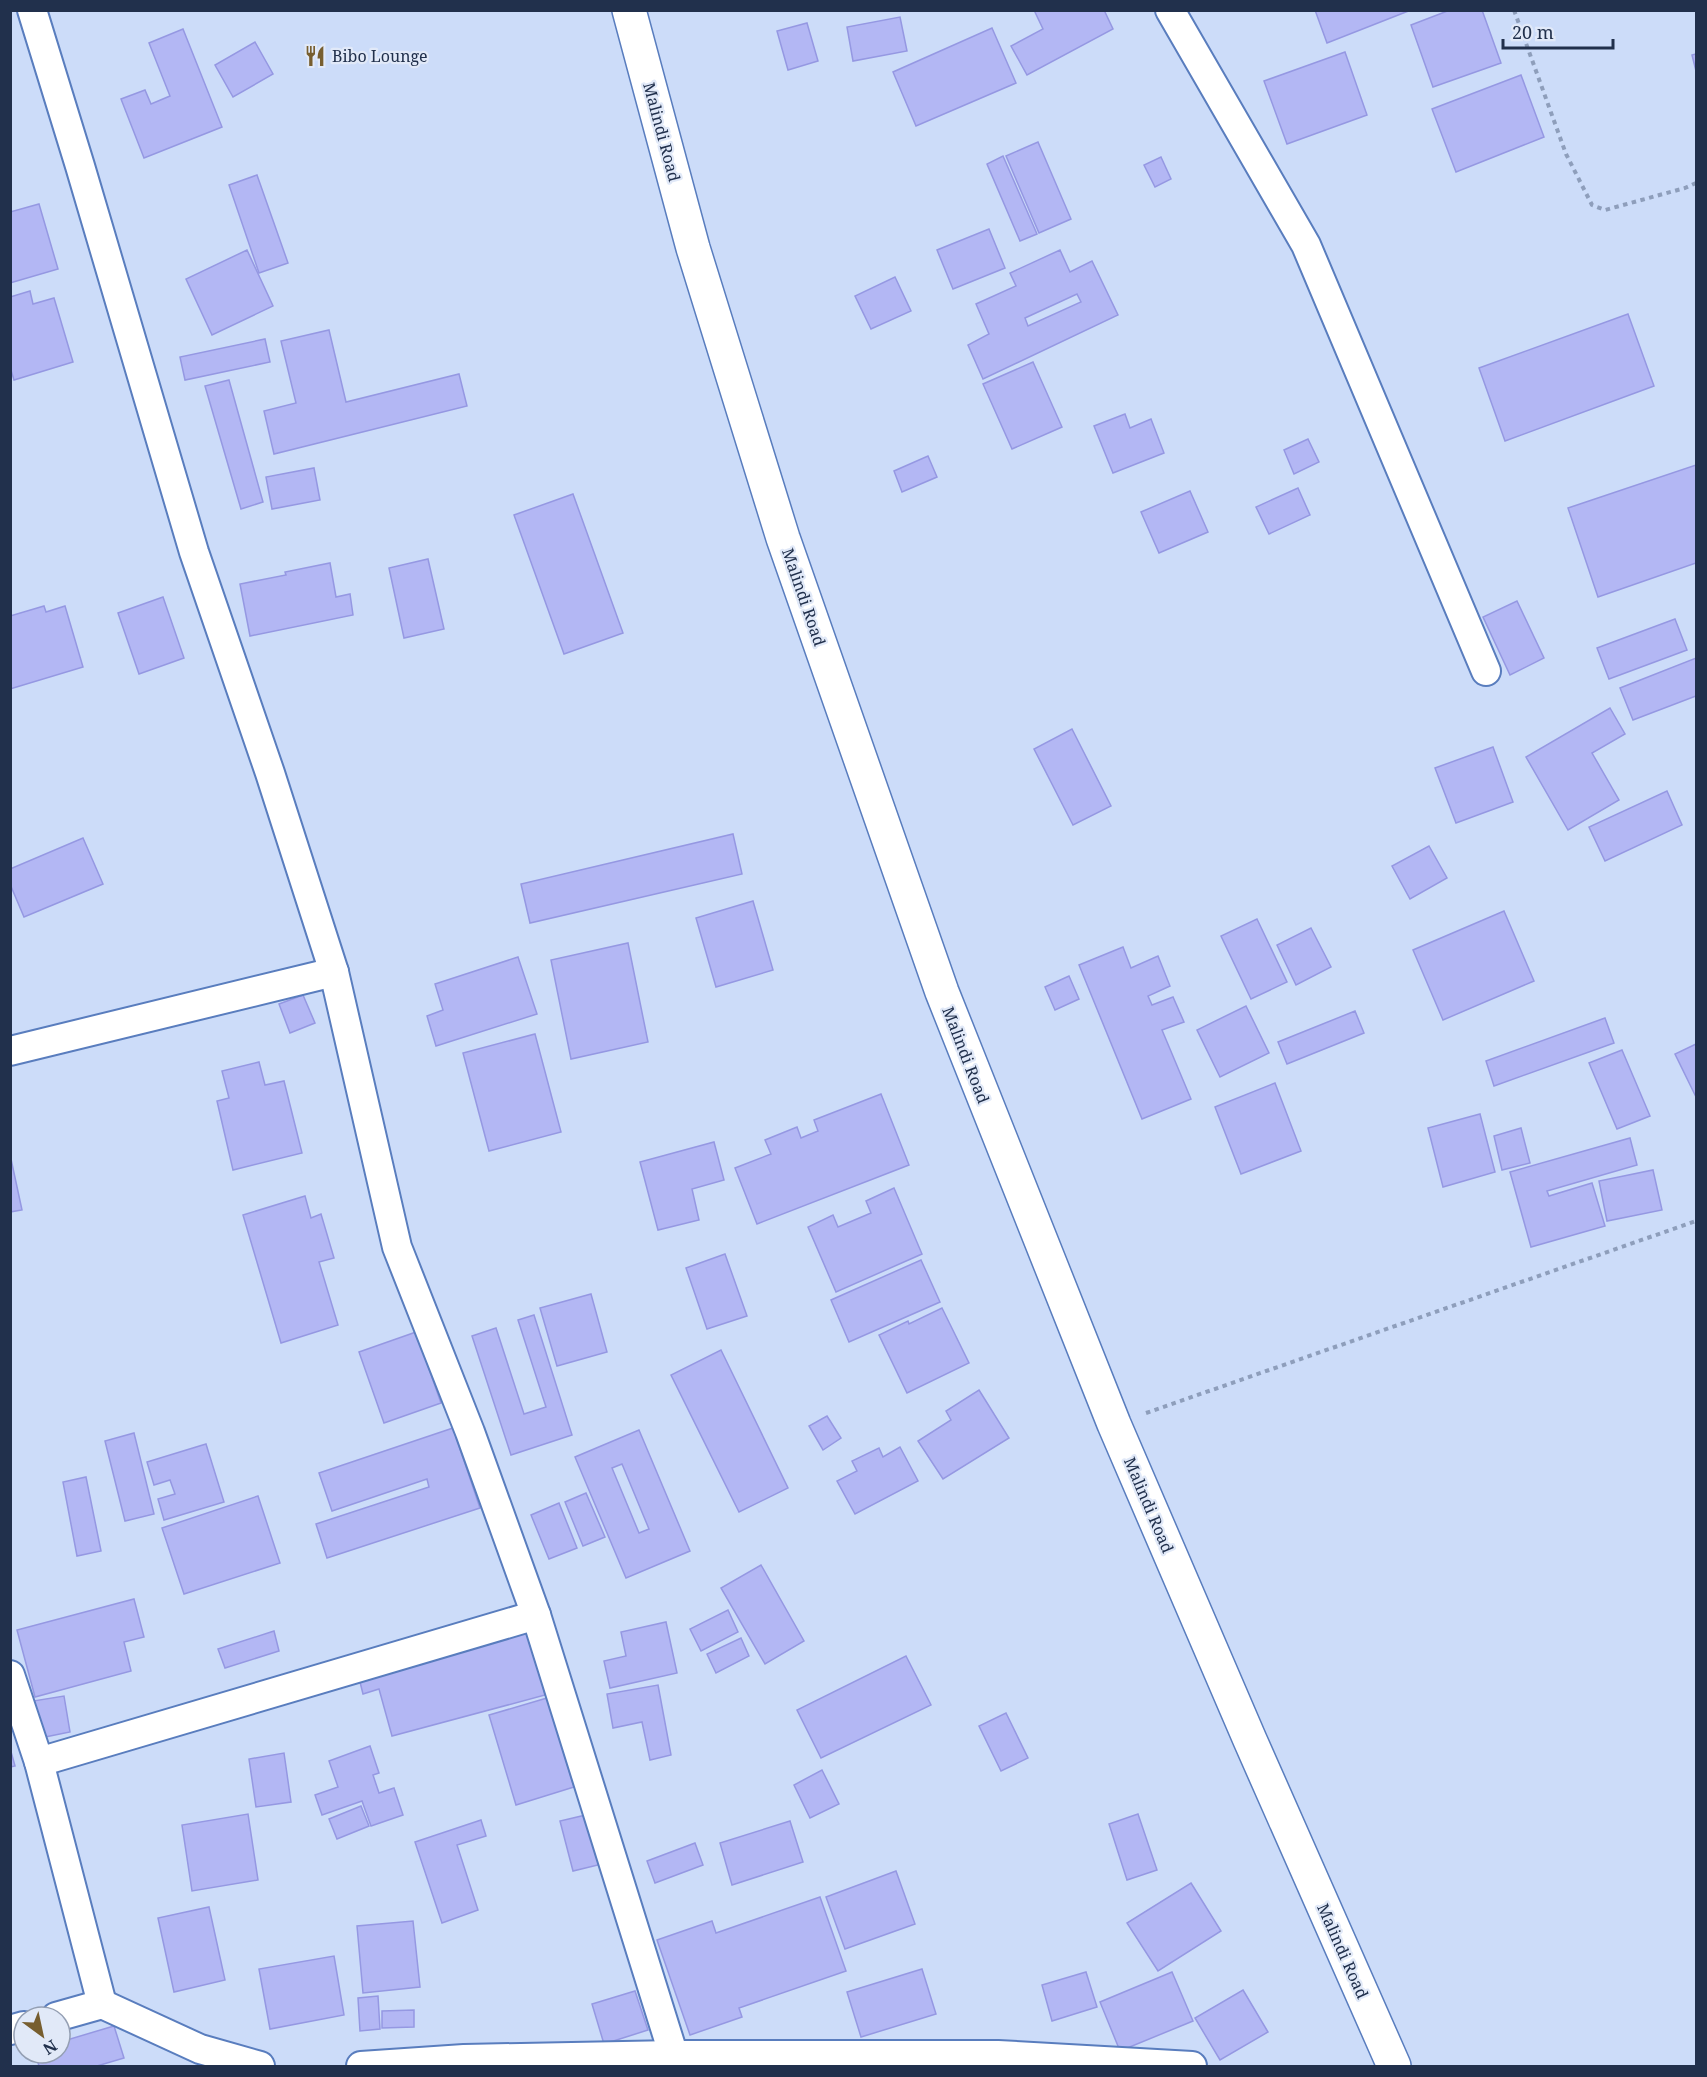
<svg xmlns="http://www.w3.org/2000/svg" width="1707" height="2077" viewBox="0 0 1707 2077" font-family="'Noto Serif',serif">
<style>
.building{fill:#b3b7f4;stroke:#9598e2;stroke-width:1.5;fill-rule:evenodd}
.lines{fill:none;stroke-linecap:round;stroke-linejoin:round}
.minor-casing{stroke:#597dbe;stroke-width:32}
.trunk-casing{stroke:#597dbe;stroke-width:36}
.path{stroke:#8e9ebb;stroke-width:4;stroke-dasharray:4.5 4.5;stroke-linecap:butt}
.minor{stroke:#fff;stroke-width:28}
.trunk{stroke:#fff;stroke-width:33}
.labels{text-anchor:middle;stroke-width:4.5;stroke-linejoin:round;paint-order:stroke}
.poi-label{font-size:16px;fill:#21304c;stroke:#e1e9f8;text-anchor:start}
.street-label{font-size:16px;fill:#21304c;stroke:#e1e9f8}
</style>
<rect width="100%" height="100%" fill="#ccdcf9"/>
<!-- building -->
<g class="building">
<polygon points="1034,10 1104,10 1113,29 1027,75 1011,46 1043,29"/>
<polygon points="1315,10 1411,10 1327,43"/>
<polygon points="1450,10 1482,10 1501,63 1433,87 1411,25"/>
<polygon points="900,17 907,51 853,61 847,27"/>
<polygon points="807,23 818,61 788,70 777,31"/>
<polygon points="992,28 1016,83 916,126 893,72"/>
<polygon points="183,29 222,127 144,158 121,99 145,90 151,104 170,96 149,43"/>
<polygon points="255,42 273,74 233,97 215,65"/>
<polygon points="1345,52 1367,115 1287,144 1264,81"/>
<polygon points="1696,54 1696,71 1692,55"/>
<polygon points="1521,75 1544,137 1456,172 1432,109"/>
<polygon points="1038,142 1071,219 1039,233 1006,156"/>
<polygon points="1003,156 1037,234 1020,241 987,164"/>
<polygon points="1161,157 1171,179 1155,187 1144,165"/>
<polygon points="257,175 288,263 259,273 229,185"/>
<polygon points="39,204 58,269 10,283 10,212"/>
<polygon points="989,229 1005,268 953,289 937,250"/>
<polygon points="247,250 273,306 212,335 186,279"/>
<path d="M1060,250L1070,272L1092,261L1118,315L983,379L968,345L989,334L976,304L1016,286L1010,273ZM1077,294L1081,302L1028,326L1025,318Z"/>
<polygon points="895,277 911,311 871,329 855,296"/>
<polygon points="30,291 33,304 54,298 73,362 14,380 10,367 10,297"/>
<polygon points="1628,314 1654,386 1505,441 1479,368"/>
<polygon points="329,330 346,402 459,374 467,406 274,454 264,411 296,403 281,341"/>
<polygon points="265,339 270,362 185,380 180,357"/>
<polygon points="1033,362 1062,427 1012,449 983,384"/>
<polygon points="229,380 263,502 241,509 205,386"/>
<polygon points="1125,414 1130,428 1151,419 1164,453 1113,473 1094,426"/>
<polygon points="1308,439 1319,462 1294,474 1284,450"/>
<polygon points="928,456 937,477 902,492 894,471"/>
<polygon points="1696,465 1696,563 1598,597 1568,508"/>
<polygon points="314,468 320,500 272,509 266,477"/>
<polygon points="1298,488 1310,515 1269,534 1256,507"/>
<polygon points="1190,491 1208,532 1159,553 1141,512"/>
<polygon points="573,494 623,633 564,654 514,515"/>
<polygon points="428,559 444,629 404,638 389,568"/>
<polygon points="330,563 336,597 350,594 353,615 250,636 240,584 286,575 285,572"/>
<polygon points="163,597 184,658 139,674 118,613"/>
<polygon points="1517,601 1544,658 1510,675 1483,617"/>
<polygon points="44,606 46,612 65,606 83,667 10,689 10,616"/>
<polygon points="1675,619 1687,650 1609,679 1597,648"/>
<polygon points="1696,658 1696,696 1633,720 1620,688"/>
<polygon points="1610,708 1625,734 1592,753 1619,800 1568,830 1526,757"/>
<polygon points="1072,729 1111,806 1073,825 1034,749"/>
<polygon points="1493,747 1513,802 1456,823 1435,768"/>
<polygon points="1667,791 1682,825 1605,861 1589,827"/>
<polygon points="733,834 742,874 530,923 521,884"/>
<polygon points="83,838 103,884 24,917 10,884 10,869"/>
<polygon points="1429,846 1447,878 1410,899 1392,866"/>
<polygon points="753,901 773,970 716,987 696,918"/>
<polygon points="1504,911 1534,981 1443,1020 1413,950"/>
<polygon points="1257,919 1287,982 1251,999 1221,936"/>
<polygon points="1311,928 1331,967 1296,985 1277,945"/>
<polygon points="628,943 648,1042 571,1059 551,960"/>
<polygon points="1123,947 1131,968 1158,956 1170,986 1148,996 1152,1005 1173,997 1184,1022 1162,1030 1191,1099 1142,1119 1079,965"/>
<polygon points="518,957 537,1014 436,1046 427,1016 443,1010 435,984"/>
<polygon points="1069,976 1079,999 1055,1010 1045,987"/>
<polygon points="303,995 315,1023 290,1033 279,1004"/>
<polygon points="1246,1006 1269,1053 1220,1077 1197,1030"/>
<polygon points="1355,1011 1364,1033 1287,1064 1278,1042"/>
<polygon points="1605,1018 1614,1043 1494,1086 1486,1061"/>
<polygon points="535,1034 561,1132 489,1151 463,1053"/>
<polygon points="1696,1044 1696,1097 1675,1054"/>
<polygon points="1622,1050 1650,1116 1617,1129 1589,1063"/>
<polygon points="259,1062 265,1085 284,1081 302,1153 233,1170 217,1101 229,1098 222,1071"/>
<polygon points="1275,1083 1301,1151 1241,1174 1215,1107"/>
<polygon points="881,1094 909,1165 757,1224 735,1168 771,1154 765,1140 797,1127 801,1138 818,1131 814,1120"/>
<polygon points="1480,1114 1495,1172 1443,1187 1428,1128"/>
<polygon points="1521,1128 1530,1163 1502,1170 1494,1136"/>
<polygon points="1630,1138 1637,1165 1547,1191 1549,1196 1592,1183 1605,1226 1531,1247 1510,1172"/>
<polygon points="714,1142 724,1180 692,1189 699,1220 658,1230 640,1162"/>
<polygon points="11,1159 22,1210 10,1212 10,1160"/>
<polygon points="1653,1170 1662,1210 1607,1221 1599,1181"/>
<polygon points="894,1188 922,1254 836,1292 808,1227 833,1215 838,1227 871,1213 866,1201"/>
<polygon points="305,1196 311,1218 321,1214 334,1258 319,1262 338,1325 281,1343 243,1215"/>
<polygon points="725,1254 747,1316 707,1329 686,1268"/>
<polygon points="921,1260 940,1302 849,1342 831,1300"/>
<polygon points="591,1294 607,1352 557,1366 540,1308"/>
<polygon points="942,1308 969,1363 907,1393 879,1335 908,1321 909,1324"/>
<polygon points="534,1315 572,1435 511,1455 472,1336 496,1328 524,1414 546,1407 518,1320"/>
<polygon points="416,1332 441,1403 384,1423 359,1352"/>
<polygon points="721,1350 788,1488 739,1512 671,1375"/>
<polygon points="979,1390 1009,1438 943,1479 918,1441 951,1420 946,1411"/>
<polygon points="827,1416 841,1438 823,1450 809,1426"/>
<polygon points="453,1428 480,1508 327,1558 316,1524 429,1487 427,1479 332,1511 319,1473"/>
<path d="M639,1430L690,1551L626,1578L575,1457ZM622,1464L649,1529L639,1533L612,1468Z"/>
<polygon points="134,1433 154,1514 125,1521 105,1441"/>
<polygon points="206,1444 224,1502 164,1520 158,1499 175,1494 170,1480 154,1485 147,1462"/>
<polygon points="900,1447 918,1481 855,1514 837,1481 857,1471 852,1461 879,1448 883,1457"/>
<polygon points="86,1477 101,1551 77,1556 63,1482"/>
<polygon points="586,1493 605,1537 583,1546 565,1502"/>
<polygon points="258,1496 280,1563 184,1594 162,1528"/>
<polygon points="559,1503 577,1548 549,1559 531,1515"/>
<polygon points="761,1565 804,1641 765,1664 721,1588"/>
<polygon points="134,1599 144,1637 124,1642 131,1671 35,1697 17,1630"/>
<polygon points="728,1610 738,1632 701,1651 690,1629"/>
<polygon points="666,1622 677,1673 610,1688 604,1661 626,1656 621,1632"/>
<polygon points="528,1628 545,1695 392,1736 379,1689 363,1694 358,1674"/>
<polygon points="274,1631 279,1651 225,1668 218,1649"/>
<polygon points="741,1638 749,1656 716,1673 707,1654"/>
<polygon points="906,1656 931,1705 821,1758 797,1710"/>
<polygon points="658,1685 671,1755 650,1760 642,1722 613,1728 607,1694"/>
<polygon points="64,1696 70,1732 40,1738 33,1701"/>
<polygon points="547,1698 574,1787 516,1805 489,1715"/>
<polygon points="1006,1713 1028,1758 1001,1771 979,1726"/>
<polygon points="370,1746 379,1773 373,1775 379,1793 394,1788 403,1815 371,1826 362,1801 322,1815 315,1795 338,1787 329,1761"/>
<polygon points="10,1748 15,1766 10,1767"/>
<polygon points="284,1753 291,1802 256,1807 249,1759"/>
<polygon points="822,1770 839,1804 810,1818 794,1785"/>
<polygon points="361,1806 369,1826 337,1839 329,1819"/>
<polygon points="248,1814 258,1880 192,1891 182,1825"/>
<polygon points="590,1814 602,1864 573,1871 560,1821"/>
<polygon points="1138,1814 1157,1870 1127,1880 1109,1824"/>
<polygon points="481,1820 486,1836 457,1845 478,1910 442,1923 415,1842"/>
<polygon points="790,1821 803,1862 732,1885 720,1843"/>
<polygon points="695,1843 703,1865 655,1883 647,1861"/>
<polygon points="896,1871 915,1924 845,1949 826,1897"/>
<polygon points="1191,1883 1221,1931 1158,1971 1127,1923"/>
<polygon points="820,1897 846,1971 739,2008 742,2017 690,2035 657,1940 712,1921 716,1933"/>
<polygon points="209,1907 225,1980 174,1992 158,1918"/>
<polygon points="413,1921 420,1987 363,1993 357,1926"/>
<polygon points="334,1956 344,2015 270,2029 259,1969"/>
<polygon points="922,1969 936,2014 861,2037 847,1992"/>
<polygon points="1086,1972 1097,2007 1052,2021 1042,1985"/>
<polygon points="1172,1972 1193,2021 1120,2051 1100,2002"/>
<polygon points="1243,1990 1268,2032 1220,2060 1195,2018"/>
<polygon points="635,1991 648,2030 604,2044 592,2004"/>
<polygon points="378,1996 380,2029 360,2031 358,1998"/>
<polygon points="414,2010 414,2027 382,2028 382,2011"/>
<polygon points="114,2026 124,2058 97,2066 39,2066 35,2053 60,2053 60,2042"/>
</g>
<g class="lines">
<defs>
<g id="minor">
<polyline points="32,10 80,166 194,552 270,773 334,972 397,1247 470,1432 536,1615 677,2066"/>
<polyline points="1170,10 1306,245 1486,671"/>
<polyline points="10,1051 334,972"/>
<polyline points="10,1675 39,1762 102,2004"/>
<polyline points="39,1762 536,1615"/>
<polyline points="56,2017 102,2004 200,2049 260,2066"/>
<polyline points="10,2030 24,2026"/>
<polyline points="361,2066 464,2059 674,2055 998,2055 1192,2066"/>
</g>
<polyline id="trunk" points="629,10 693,248 783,538 942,992 1114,1424 1250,1740 1394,2066"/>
</defs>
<!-- minor casing -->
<use href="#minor" class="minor-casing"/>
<!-- trunk casing -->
<use href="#trunk" class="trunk-casing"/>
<!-- path -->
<g class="path">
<polyline points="1514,10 1566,154 1592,205 1605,210 1685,188 1696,183"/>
<polyline points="1146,1413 1696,1221"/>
</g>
<!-- minor -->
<use href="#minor" class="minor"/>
<!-- trunk -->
<use href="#trunk" class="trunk"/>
</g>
<!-- icons -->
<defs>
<symbol id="restaurant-bare" viewBox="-9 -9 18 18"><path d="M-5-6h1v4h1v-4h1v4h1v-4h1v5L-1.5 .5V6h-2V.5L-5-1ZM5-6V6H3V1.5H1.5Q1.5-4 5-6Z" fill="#775e2f" stroke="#e1e9f8" stroke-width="2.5" paint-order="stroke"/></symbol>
</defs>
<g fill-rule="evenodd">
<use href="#restaurant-bare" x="300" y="41" width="30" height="30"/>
</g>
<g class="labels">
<!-- poi labels -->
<g class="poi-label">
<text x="332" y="62">Bibo Lounge</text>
</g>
<!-- street labels -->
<g class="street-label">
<text transform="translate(662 132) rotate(75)" y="6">Malindi Road</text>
<text transform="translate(804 597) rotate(71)" y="6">Malindi Road</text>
<text transform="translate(966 1055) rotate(69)" y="6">Malindi Road</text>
<text transform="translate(1149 1505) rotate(67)" y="6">Malindi Road</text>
<text transform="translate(1343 1951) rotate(66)" y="6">Malindi Road</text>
</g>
</g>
<!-- border -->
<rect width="1707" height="2077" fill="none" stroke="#21304c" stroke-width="24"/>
<!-- north arrow -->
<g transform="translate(42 2035) rotate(147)"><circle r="28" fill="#e1e9f8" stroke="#949fb3" stroke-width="1.5"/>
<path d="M0-4.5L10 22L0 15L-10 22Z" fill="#775e2f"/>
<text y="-9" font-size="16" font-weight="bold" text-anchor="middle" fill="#21304c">N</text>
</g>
<!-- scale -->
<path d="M1503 39v9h110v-9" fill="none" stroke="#21304c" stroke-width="3"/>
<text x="1512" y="39" font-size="18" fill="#21304c" stroke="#e1e9f8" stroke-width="4.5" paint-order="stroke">20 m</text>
</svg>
